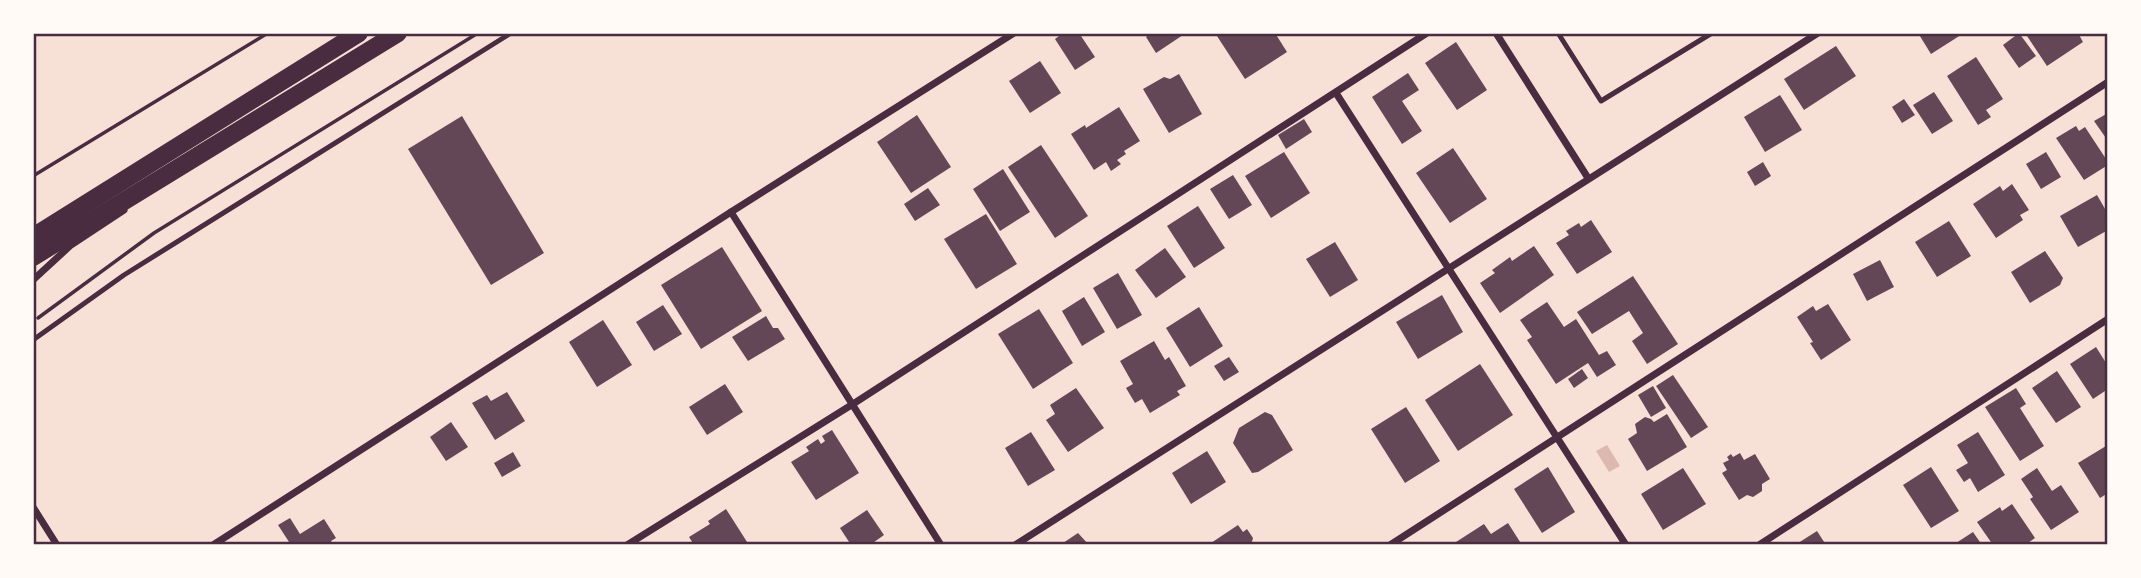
<svg xmlns="http://www.w3.org/2000/svg" width="2141" height="578" viewBox="0 0 2141 578" font-family="'DM Sans',sans-serif">
<style>
.water{fill:#dcb8b0}
.building{fill:#644757}
.lines{fill:none;stroke-linecap:round;stroke-linejoin:round}
.path{stroke:#4a2c40;stroke-width:3.5}
.service{stroke:#4a2c40;stroke-width:5}
.minor{stroke:#4a2c40;stroke-width:7}
.trunk{stroke:#4a2c40;stroke-width:18}
.neatline{fill:none;stroke:#4a2c40;stroke-width:2.5}
</style>
<rect width="100%" height="100%" fill="#f7e1d7"/>
<!-- water -->
<polygon class="water" points="1607,445 1620,466 1609,472 1596,451"/>
<!-- building -->
<g class="building">
<polygon points="1063,33 1079,33 1095,57 1075,70 1055,39"/>
<polygon points="1151,33 1186,33 1156,53 1146,37"/>
<polygon points="1215,33 1275,33 1287,52 1245,79"/>
<polygon points="1918,33 1964,33 1931,54"/>
<polygon points="2019,33 2036,56 2019,68 2003,45"/>
<polygon points="2025,33 2078,33 2083,42 2047,66"/>
<polygon points="1456,42 1487,90 1457,110 1425,63"/>
<polygon points="1836,46 1856,76 1804,110 1784,79"/>
<polygon points="1976,57 2003,99 1986,110 1991,117 1978,125 1947,76"/>
<polygon points="1040,61 1061,93 1030,113 1009,81"/>
<polygon points="1408,73 1419,90 1402,101 1422,131 1402,144 1372,97"/>
<polygon points="1179,74 1202,114 1169,133 1143,89 1164,77 1170,79"/>
<polygon points="1934,92 1953,121 1932,134 1913,105"/>
<polygon points="1780,95 1802,130 1765,152 1744,117"/>
<polygon points="1904,99 1915,115 1902,123 1892,107"/>
<polygon points="1119,107 1140,141 1124,151 1126,154 1117,160 1121,164 1111,171 1106,162 1094,170 1071,134 1085,125 1086,128"/>
<polygon points="2108,113 2108,141 2094,121"/>
<polygon points="917,115 951,167 911,193 877,142"/>
<polygon points="462,116 544,253 491,285 408,149"/>
<polygon points="1304,119 1312,132 1286,149 1278,135"/>
<polygon points="2076,126 2079,131 2085,127 2108,162 2108,165 2084,180 2056,138"/>
<polygon points="1041,145 1088,216 1055,238 1008,167"/>
<polygon points="1453,148 1487,199 1450,223 1416,173"/>
<polygon points="1284,152 1310,193 1271,218 1245,176"/>
<polygon points="2046,152 2061,177 2041,189 2026,164"/>
<polygon points="1763,162 1771,176 1755,186 1747,172"/>
<polygon points="1003,169 1030,212 1000,231 973,189"/>
<polygon points="1233,175 1252,205 1229,219 1210,189"/>
<polygon points="2012,184 2029,210 2020,215 2023,220 1996,238 1973,204 2000,186 2003,191"/>
<polygon points="928,188 940,205 915,221 904,204"/>
<polygon points="2097,195 2108,214 2108,230 2078,247 2060,216"/>
<polygon points="1198,206 1225,248 1194,268 1167,226"/>
<polygon points="986,214 1017,264 976,289 944,239"/>
<polygon points="1591,220 1612,252 1577,274 1556,243 1569,235 1566,231 1579,223 1581,227"/>
<polygon points="1949,221 1971,256 1937,277 1915,242"/>
<polygon points="1335,242 1358,280 1330,297 1306,259"/>
<polygon points="1534,246 1554,275 1500,313 1480,283 1495,273 1492,270 1510,257 1512,261"/>
<polygon points="722,247 762,311 701,349 661,285"/>
<polygon points="1165,248 1186,277 1156,298 1135,270"/>
<polygon points="2045,251 2063,278 2060,285 2030,303 2011,272"/>
<polygon points="1880,260 1894,287 1867,301 1853,274"/>
<polygon points="1118,273 1142,315 1117,329 1093,288"/>
<polygon points="1633,276 1678,344 1647,364 1632,341 1643,333 1629,311 1592,334 1577,312"/>
<polygon points="1442,295 1463,332 1418,359 1396,322"/>
<polygon points="1084,297 1105,332 1082,346 1062,311"/>
<polygon points="1547,302 1564,327 1576,319 1599,355 1607,351 1616,365 1597,377 1588,363 1556,384 1527,340 1532,337 1520,320"/>
<polygon points="1828,304 1851,340 1821,360 1810,343 1813,342 1797,317 1813,306 1816,311"/>
<polygon points="663,305 682,334 654,351 636,322"/>
<polygon points="1199,307 1223,346 1190,367 1166,328"/>
<polygon points="1039,309 1073,363 1033,389 998,334"/>
<polygon points="766,316 773,328 778,328 785,339 748,361 732,337"/>
<polygon points="603,320 632,365 597,387 569,342"/>
<polygon points="1154,341 1165,360 1169,357 1186,386 1177,391 1180,395 1150,413 1142,399 1135,403 1126,388 1133,384 1120,361"/>
<polygon points="2096,347 2108,366 2108,389 2093,399 2070,364"/>
<polygon points="1229,357 1239,372 1224,381 1214,366"/>
<polygon points="1480,364 1513,415 1458,451 1425,400"/>
<polygon points="1582,369 1588,378 1574,388 1568,379"/>
<polygon points="2057,371 2081,407 2056,423 2032,388"/>
<polygon points="1673,375 1708,427 1691,438 1656,386"/>
<polygon points="725,384 743,412 707,435 689,407"/>
<polygon points="1653,386 1666,408 1651,417 1638,395"/>
<polygon points="1076,388 1104,428 1068,452 1046,420 1055,414 1050,405"/>
<polygon points="2016,388 2026,404 2020,408 2044,446 2020,461 1985,407"/>
<polygon points="507,392 525,421 495,440 472,403 487,395 491,401"/>
<polygon points="1406,407 1440,461 1405,483 1371,429"/>
<polygon points="1265,412 1272,415 1293,450 1258,472 1252,473 1233,443 1239,428"/>
<polygon points="1667,414 1687,447 1647,471 1628,439 1637,433 1635,424 1645,417 1651,419 1654,422"/>
<polygon points="451,422 468,447 446,461 430,437"/>
<polygon points="832,430 859,473 816,500 791,462 809,451 806,447 818,439 821,444 825,441 822,436"/>
<polygon points="1031,432 1055,470 1028,486 1005,448"/>
<polygon points="1978,432 2005,475 1978,492 1970,478 1964,482 1956,470 1968,463 1957,445"/>
<polygon points="2106,446 2108,449 2108,493 2100,498 2078,463"/>
<polygon points="1207,451 1226,482 1191,504 1172,473"/>
<polygon points="513,452 521,466 502,477 494,463"/>
<polygon points="1740,453 1744,460 1755,454 1770,479 1762,484 1762,491 1753,497 1747,495 1739,500 1722,473 1727,470 1723,463 1729,460 1727,457 1731,454 1733,457"/>
<polygon points="1548,467 1575,512 1542,533 1514,489"/>
<polygon points="1931,467 1959,511 1931,528 1903,485"/>
<polygon points="1683,468 1706,504 1663,530 1641,494"/>
<polygon points="2037,468 2052,491 2061,485 2079,512 2051,530 2030,499 2033,497 2021,479"/>
<polygon points="2012,504 2035,538 2025,545 1993,545 1977,522 2000,507 2002,511"/>
<polygon points="726,509 749,545 694,545 689,537 710,524 708,521"/>
<polygon points="867,510 884,535 870,545 851,545 840,528"/>
<polygon points="290,518 300,534 324,519 336,538 331,541 333,545 291,545 278,525"/>
<polygon points="1508,523 1522,545 1457,545 1456,542 1484,524 1491,534"/>
<polygon points="1238,525 1243,532 1247,529 1253,538 1251,545 1208,545"/>
<polygon points="1817,531 1826,545 1795,545"/>
<polygon points="1973,532 1982,545 1953,545"/>
<polygon points="1078,533 1089,545 1060,545"/>
</g>
<g class="lines">
<!-- path -->
<g class="path">
<polyline points="33,176 268,33"/>
<polyline points="38,318 154,233 478,33"/>
</g>
<!-- service -->
<g class="service">
<polyline points="1558,33 1601,101 1712,33"/>
<polyline points="33,340 124,275 511,33"/>
</g>
<!-- minor -->
<g class="minor">
<polyline points="1496,33 1588,178"/>
<polyline points="1336,93 1626,545"/>
<polyline points="731,212 941,545"/>
<polyline points="33,280 71,245 124,210"/>
<polyline points="33,507 57,545"/>
<polyline points="213,545 731,212 1014,33"/>
<polyline points="627,545 853,404 1427,33"/>
<polyline points="1015,545 1818,33"/>
<polyline points="1390,545 2108,82"/>
<polyline points="1759,545 2108,319"/>
</g>
<!-- trunk -->
<g class="trunk">
<polyline points="33,237 359,33"/>
<polyline points="33,257 398,33"/>
</g>
</g>
<!-- border -->
<rect width="2141" height="578" fill="none" stroke="#fffaf5" stroke-width="70"/>
<rect x="35" y="35" width="2071" height="508" class="neatline"/>
</svg>
